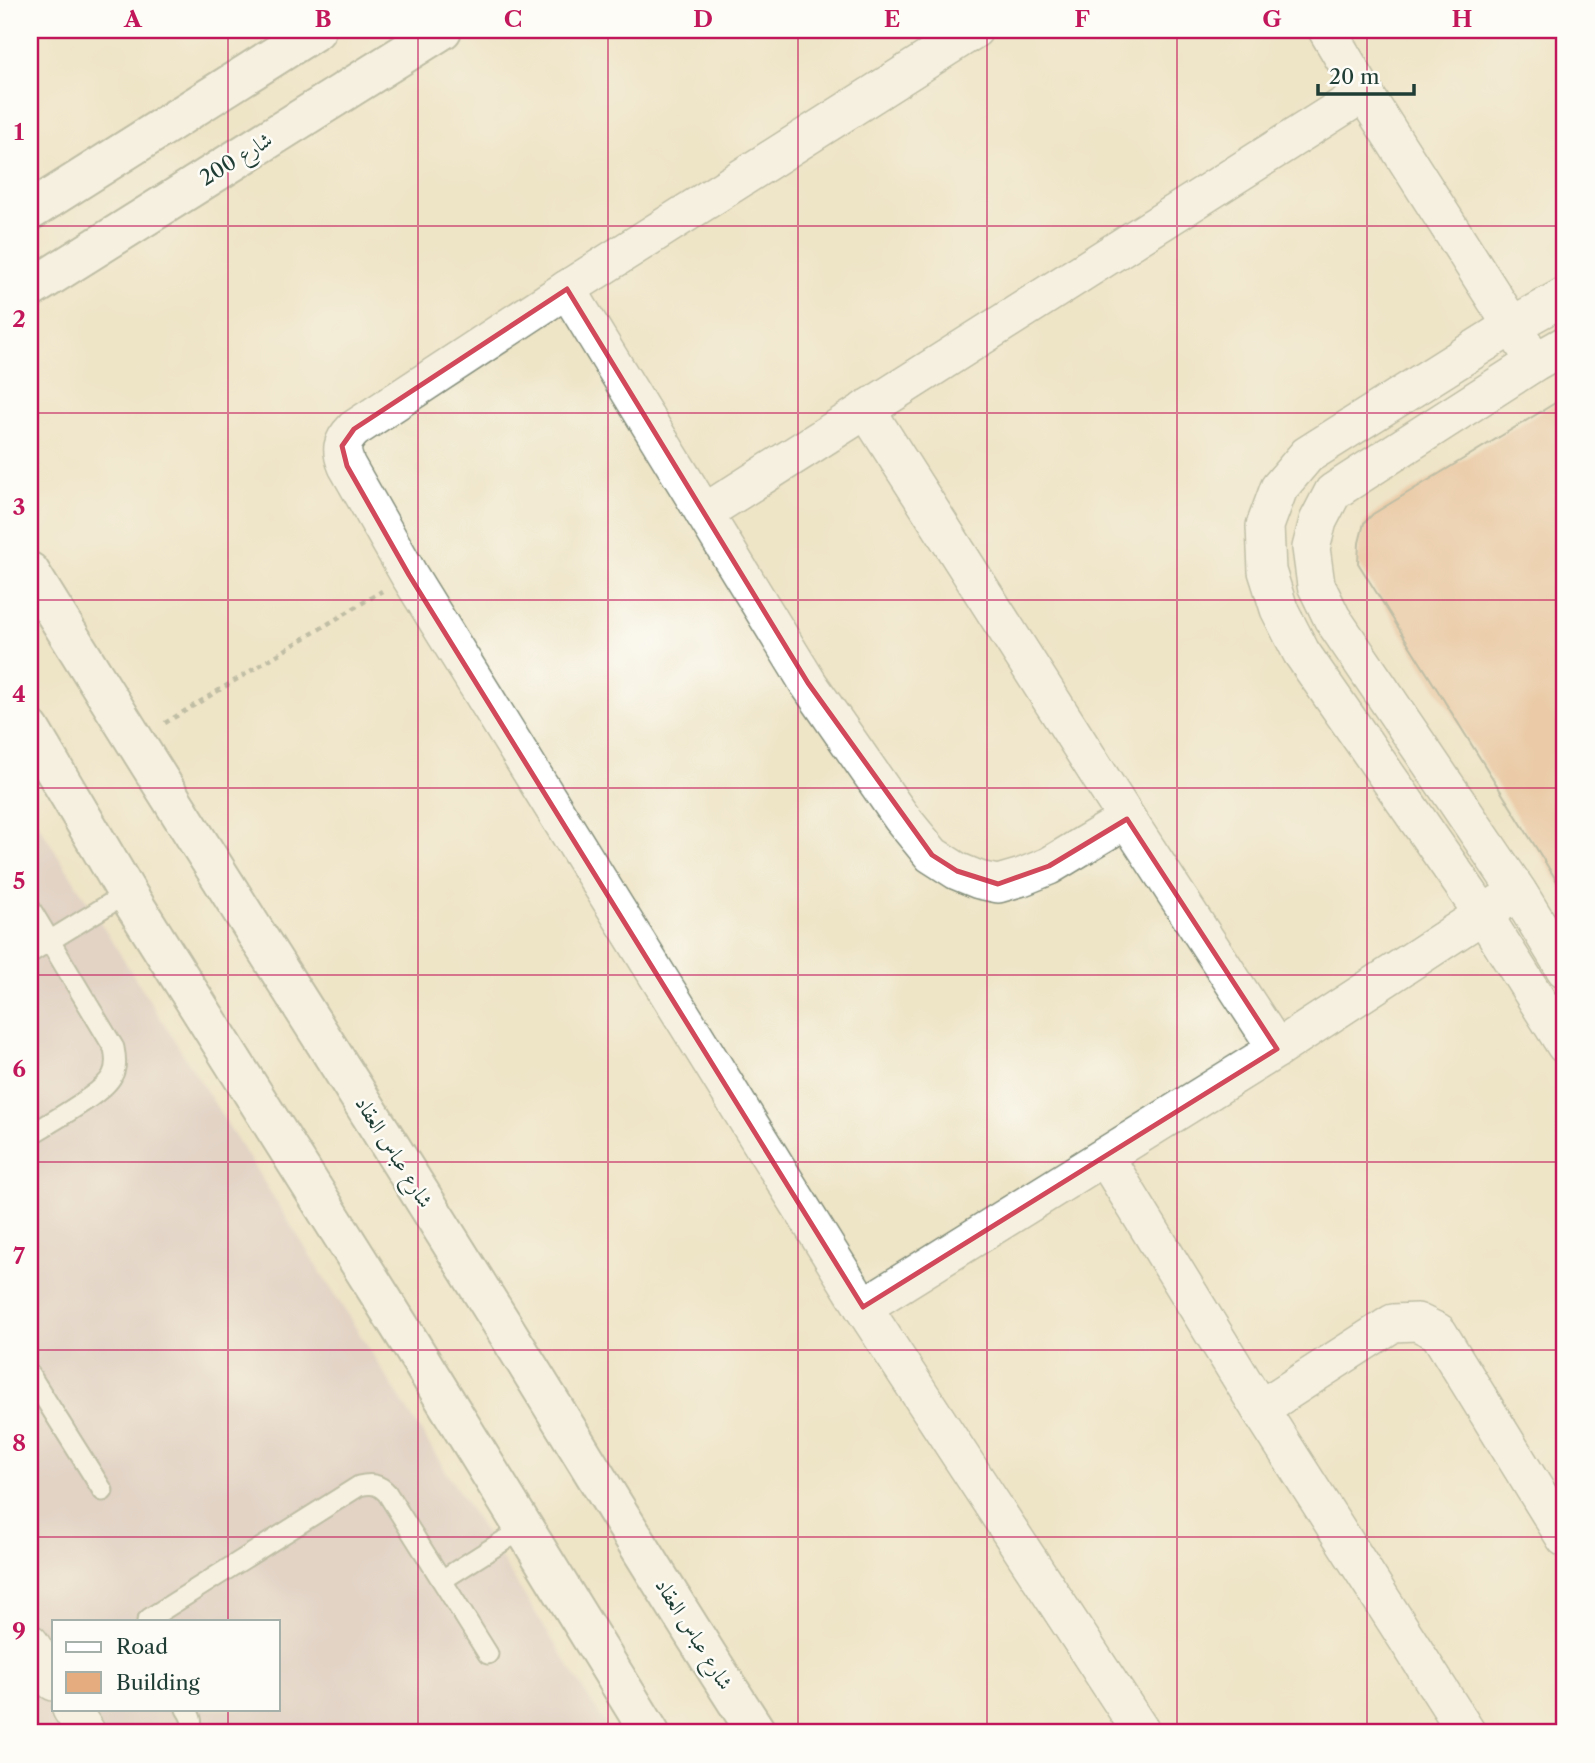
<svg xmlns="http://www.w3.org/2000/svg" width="1595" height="1763" viewBox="0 0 1595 1763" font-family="'Libre Caslon Text',Amiri,serif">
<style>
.industrial{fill:#d2bec3;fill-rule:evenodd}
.building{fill:#e5ac80}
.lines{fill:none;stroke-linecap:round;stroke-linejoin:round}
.lane-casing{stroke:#86907d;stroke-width:23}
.street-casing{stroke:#86907d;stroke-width:40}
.secondary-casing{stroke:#86907d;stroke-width:42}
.path{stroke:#86907d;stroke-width:4.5;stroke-dasharray:5 5;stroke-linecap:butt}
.lane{stroke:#fff;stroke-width:19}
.street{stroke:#fff;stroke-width:37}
.secondary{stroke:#fff;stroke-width:38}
.marked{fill:none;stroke:#d1495b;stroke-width:5;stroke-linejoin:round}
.grid{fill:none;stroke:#c2185b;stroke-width:2;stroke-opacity:0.55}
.labels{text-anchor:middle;stroke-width:5;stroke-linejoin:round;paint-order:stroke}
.street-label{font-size:21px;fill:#1f3d34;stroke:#fdfcf7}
.neatline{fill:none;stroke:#c2185b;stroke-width:2.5}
.grid-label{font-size:23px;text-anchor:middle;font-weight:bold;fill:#c2185b}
</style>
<rect width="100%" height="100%" fill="#fdfcf7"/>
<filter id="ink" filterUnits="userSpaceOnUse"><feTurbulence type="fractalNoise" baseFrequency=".0143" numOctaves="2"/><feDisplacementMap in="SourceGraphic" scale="14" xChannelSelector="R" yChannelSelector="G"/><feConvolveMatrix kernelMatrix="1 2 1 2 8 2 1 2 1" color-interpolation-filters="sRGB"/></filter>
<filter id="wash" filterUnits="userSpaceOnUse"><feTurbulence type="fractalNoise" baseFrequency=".00686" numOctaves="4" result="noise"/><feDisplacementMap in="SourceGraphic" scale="28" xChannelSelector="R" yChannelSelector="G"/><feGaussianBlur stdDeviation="1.57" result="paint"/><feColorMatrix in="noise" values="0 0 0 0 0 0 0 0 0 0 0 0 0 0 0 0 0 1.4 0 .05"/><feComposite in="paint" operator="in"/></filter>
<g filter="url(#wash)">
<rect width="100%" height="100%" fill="#eee4c6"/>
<!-- industrial -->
<path class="industrial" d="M30,811L611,1733H30ZM54,1621H278V1709H54Z"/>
<g id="blocks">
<!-- building -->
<polygon class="building" points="1565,397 1565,894 1358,563 1359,543 1364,523 1373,514"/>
</g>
</g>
<g filter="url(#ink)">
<use href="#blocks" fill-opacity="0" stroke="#86907d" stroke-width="2"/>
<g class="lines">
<defs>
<g id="lane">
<path d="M30,908L114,1048C116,1058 117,1067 112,1076C103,1094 49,1123 30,1135"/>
<polyline points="30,953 127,893"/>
<polyline points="30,1375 103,1491"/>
<polyline points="442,1580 524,1528"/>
<path d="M147,1621L150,1618L359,1486C371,1483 379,1484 387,1493L488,1654"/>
<path d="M186,1709C192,1718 194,1724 188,1733"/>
</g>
<g id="street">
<path d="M974,30L567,289L354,429C341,442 340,450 347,466L409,575L863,1307L1142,1733"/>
<polyline points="1327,30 1364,93 1525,346"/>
<polyline points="567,289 808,683 901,817 932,855 957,871 979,880 998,884 1022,877 1049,866 1127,819"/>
<polyline points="1565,296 1513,325 1307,455 1279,488 1265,526 1267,571 1279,609 1301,652 1483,914 1565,1045"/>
<polyline points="1565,345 1535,362 1333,492 1318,521 1311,548 1316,585 1332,618 1518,892 1565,969"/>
<polyline points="866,409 1127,819 1277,1049"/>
<polyline points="704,513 1364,93"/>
<polyline points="1105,1157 1260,1409 1467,1733"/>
<polyline points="863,1307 1277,1049 1505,900"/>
<polyline points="1260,1409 1393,1323 1417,1322 1438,1332 1565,1538"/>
<polyline points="30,1643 54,1682"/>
<polyline points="71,1709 87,1733"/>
</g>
<g id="secondary">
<polyline points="30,211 316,30"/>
<polyline points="30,289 442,30"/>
<path d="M30,572C178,813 331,1050 480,1289C573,1437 662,1587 757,1733"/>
<polyline points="30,729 127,893 405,1335 650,1733"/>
</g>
</defs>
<!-- lane casing -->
<use href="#lane" class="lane-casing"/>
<!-- street casing -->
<use href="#street" class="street-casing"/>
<!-- secondary casing -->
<use href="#secondary" class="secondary-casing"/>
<!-- path -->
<polyline class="path" points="165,723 382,591"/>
<!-- lane -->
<use href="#lane" class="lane"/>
<!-- street -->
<use href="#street" class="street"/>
<!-- secondary -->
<use href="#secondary" class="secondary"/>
</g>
</g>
<!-- marked area -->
<path d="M0 0H1595V1763H0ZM567,289L808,683L932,855L957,871L998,884L1049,866L1127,819L1277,1049L863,1307L409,575L347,466L342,446L354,429Z" fill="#eee4c6" fill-opacity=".55" fill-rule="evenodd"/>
<path class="marked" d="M567,289L808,683L932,855L957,871L998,884L1049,866L1127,819L1277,1049L863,1307L409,575L347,466L342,446L354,429Z"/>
<!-- grid -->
<path class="grid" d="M228,30V1621M418,30V1733M608,30V1733M798,30V1733M987,30V1733M1177,30V1733M1367,30V1733M30,226H1565M30,413H1565M30,600H1565M30,788H1565M30,975H1565M30,1162H1565M30,1350H1565M30,1537H1565M228,1709V1733"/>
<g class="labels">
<!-- street labels -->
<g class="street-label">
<text transform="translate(236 159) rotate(-32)" y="7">شارع 200</text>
<text transform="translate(394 1152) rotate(58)" y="7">شارع عباس العقاد</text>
<text transform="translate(694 1634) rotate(58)" y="7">شارع عباس العقاد</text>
</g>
</g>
<!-- margin -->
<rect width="1595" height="1763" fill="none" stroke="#fdfcf7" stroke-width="77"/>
<!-- legend -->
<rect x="52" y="1620" width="228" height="91" fill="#fdfcf7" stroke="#a4b0a9" stroke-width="2"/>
<rect x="66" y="1642" width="35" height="10" fill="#ffffff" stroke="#a4b0a9" stroke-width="2"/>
<text x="116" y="1654" font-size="21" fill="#1f3d34">Road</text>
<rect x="66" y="1672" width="35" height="21" fill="#e5ac80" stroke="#a4b0a9" stroke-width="2"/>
<text x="116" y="1690" font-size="21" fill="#1f3d34">Building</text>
<!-- scale -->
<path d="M1318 84v10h96v-10" fill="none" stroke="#1f3d34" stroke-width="3.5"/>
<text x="1329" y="84" font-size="21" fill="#1f3d34" stroke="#fdfcf7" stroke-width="5" paint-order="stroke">20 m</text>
<rect x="38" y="38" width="1518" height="1686" class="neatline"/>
<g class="grid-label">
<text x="133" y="27">A</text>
<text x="323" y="27">B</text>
<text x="513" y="27">C</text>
<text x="703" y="27">D</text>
<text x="892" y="27">E</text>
<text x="1082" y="27">F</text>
<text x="1272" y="27">G</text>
<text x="1462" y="27">H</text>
<text x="19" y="140">1</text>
<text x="19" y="327">2</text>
<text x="19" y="515">3</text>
<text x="19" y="702">4</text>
<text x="19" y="889">5</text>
<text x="19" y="1077">6</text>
<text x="19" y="1264">7</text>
<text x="19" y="1451">8</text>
<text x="19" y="1639">9</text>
</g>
</svg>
